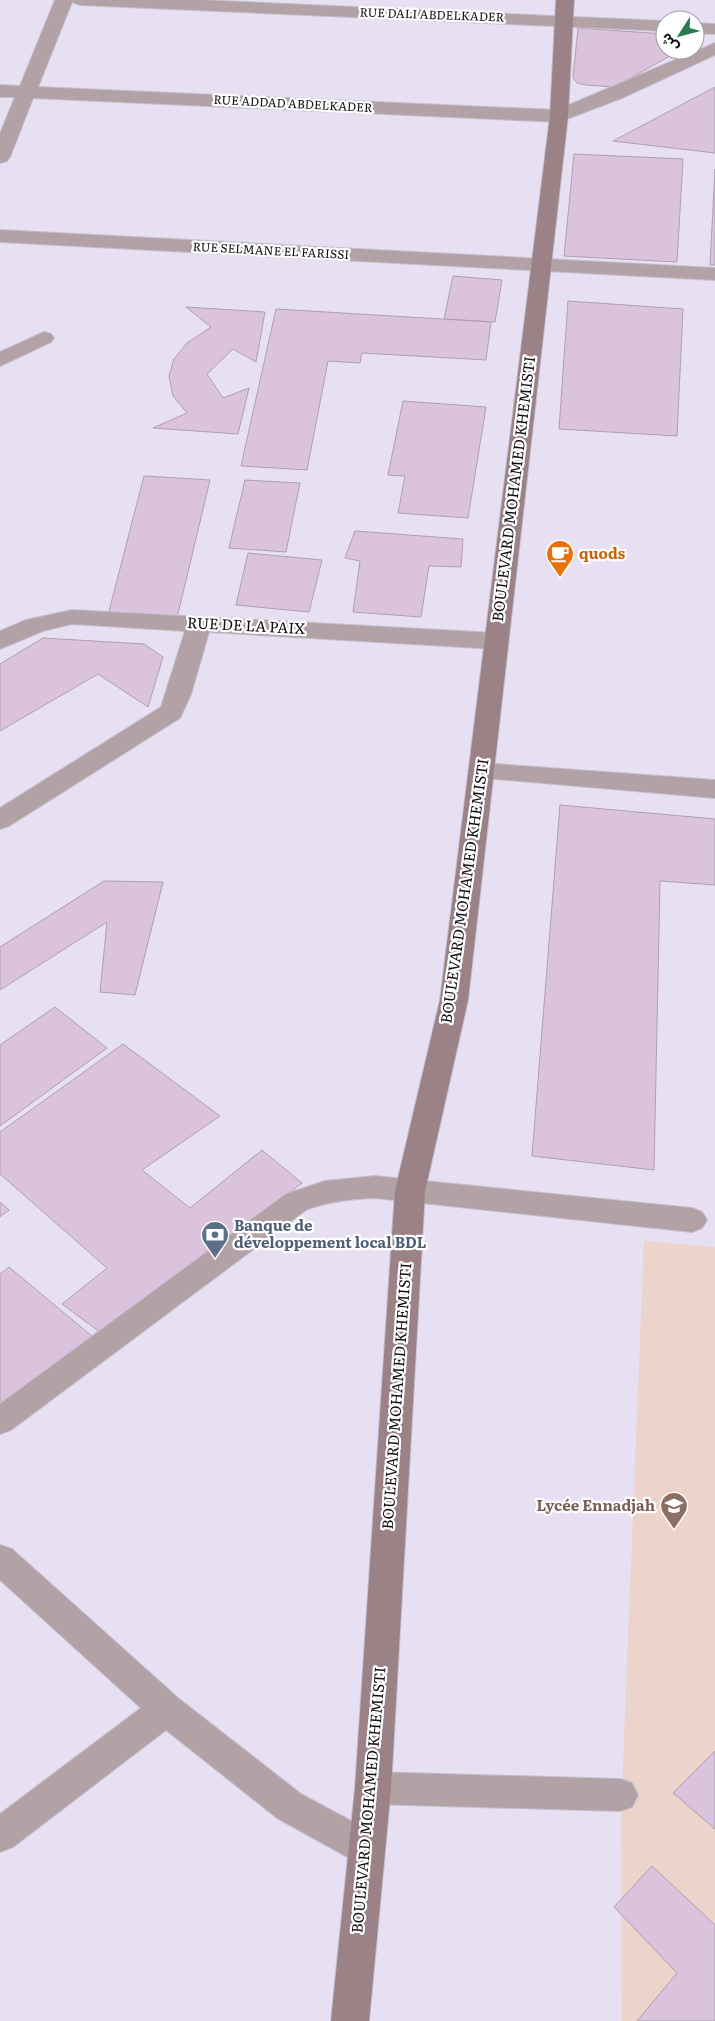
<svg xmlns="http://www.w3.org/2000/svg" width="715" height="2021" viewBox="0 0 715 2021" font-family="Literata,'Noto Sans Arabic',serif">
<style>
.education{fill:#ecd3cb}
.building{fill:#dbc3dd;stroke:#ada0ae}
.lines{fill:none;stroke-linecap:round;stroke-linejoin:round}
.minor-casing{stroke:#c4bece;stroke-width:2}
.tertiary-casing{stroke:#c4bece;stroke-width:2}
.secondary-casing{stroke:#c4bece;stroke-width:2}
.minor{fill:#b2a2a5;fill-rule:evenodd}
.tertiary{fill:#b2a2a5;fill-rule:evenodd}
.secondary{fill:#9a8287;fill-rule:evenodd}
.labels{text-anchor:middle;stroke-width:4.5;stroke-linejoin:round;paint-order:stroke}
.far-street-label{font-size:12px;fill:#0f0d12;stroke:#fff}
.street-label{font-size:15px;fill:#0f0d12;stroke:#fff}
.food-label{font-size:15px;font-weight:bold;fill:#c56008;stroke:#fff;text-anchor:start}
.service-label{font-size:15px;font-weight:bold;fill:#4e5e75;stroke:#fff;text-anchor:start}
.education-label{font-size:15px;font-weight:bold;fill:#785e54;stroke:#fff;text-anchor:end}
</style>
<rect width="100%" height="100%" fill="#e6e0f2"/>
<!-- education -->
<polygon class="education" points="644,1241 715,1247 715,2021 622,2021 621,1812"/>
<!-- building -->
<g class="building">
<polygon points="578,28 665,34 665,50 681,50 614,87 586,85 577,83 573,78"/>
<polygon points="715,87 715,153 613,141"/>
<polygon points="574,154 683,159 677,262 564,256"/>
<polygon points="715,169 715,265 710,265"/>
<polygon points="453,276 502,280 495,322 444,319"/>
<polygon points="568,301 683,309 677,436 559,429"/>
<polygon points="186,307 265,312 256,362 233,349 207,374 223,398 249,388 238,434 153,428 187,413 173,396 169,376 174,359 187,343 211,327"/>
<polygon points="276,309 491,322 486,360 362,353 360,363 328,361 307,470 241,466"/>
<polygon points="403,401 486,407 468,518 398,513 405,476 388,475"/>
<polygon points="144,476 210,480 177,618 108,615"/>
<polygon points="245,480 300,483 286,552 229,548"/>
<polygon points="355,531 463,539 461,567 429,566 421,617 353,612 360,561 345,558"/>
<polygon points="248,553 322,560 309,612 236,605"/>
<polygon points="43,638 144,644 163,657 148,707 98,674 0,731 0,664"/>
<polygon points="560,805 715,819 715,885 660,881 654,1170 532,1156"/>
<polygon points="104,881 163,882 135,995 100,992 107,922 0,990 0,947"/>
<polygon points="55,1007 107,1048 0,1126 0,1045"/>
<polygon points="123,1044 220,1116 142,1170 190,1208 262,1150 302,1183 105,1336 62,1304 107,1268 0,1174 0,1132"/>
<polygon points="0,1202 9,1210 0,1217"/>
<polygon points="9,1267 93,1337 0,1405 0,1274"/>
<polygon points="715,1751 715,1829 673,1793"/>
<polygon points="652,1866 715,1925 715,2021 637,2021 677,1973 614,1907"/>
</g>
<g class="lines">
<defs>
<g id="minor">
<polygon points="55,0 200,0 665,21 665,31 80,5 72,2 38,87 557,110 715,43 715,55 622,98 559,122 33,98 10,157 7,161 0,163 0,134 15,97 0,97 0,85 20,86"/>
<polygon points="695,23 715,24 715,34 695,33"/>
<polygon points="44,332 51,334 54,338 51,342 0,366 0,352"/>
<polygon points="72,610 496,633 504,636 508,641 504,646 496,649 209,632 191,694 180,718 9,826 0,829 0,808 161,707 185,631 72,624 43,631 0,649 0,631 26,620"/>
<polygon points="481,763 715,780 715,798 472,777 468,771 472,765"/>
<path d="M375,1176L692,1208L702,1212L707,1220L702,1228L692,1232L375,1198C352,1199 328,1201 306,1210L11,1430L0,1434V1404L286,1194L325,1181Z"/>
<polygon points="0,1545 12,1549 178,1698 301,1794 379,1836 384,1848 379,1860 366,1865 353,1860 277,1818 166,1730 13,1847 0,1852 0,1814 141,1708 0,1580"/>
<polygon points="373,1772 620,1779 632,1783 638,1795 632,1807 620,1811 373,1804 361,1800 355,1788 361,1776"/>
</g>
<polygon id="tertiary" points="0,230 715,268 715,280 0,242"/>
<polygon id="secondary" points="556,0 574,0 568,116 468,1000 425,1191 391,1788 369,2021 331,2021 355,1788 395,1191 440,1000 550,116"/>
</defs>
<!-- minor casing -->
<use href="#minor" class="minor-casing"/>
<!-- tertiary casing -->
<use href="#tertiary" class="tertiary-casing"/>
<!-- secondary casing -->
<use href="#secondary" class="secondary-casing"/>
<!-- minor -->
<use href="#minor" class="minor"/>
<!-- tertiary -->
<use href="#tertiary" class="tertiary"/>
<!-- secondary -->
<use href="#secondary" class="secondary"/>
</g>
<!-- icons -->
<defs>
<symbol id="cafe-pin" viewBox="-11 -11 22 30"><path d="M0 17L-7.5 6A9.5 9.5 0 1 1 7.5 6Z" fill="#e8710a" stroke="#fff"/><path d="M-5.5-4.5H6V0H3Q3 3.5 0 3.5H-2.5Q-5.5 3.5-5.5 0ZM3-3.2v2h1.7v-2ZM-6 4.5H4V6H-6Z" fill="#fff"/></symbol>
<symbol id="bank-pin" viewBox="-11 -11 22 30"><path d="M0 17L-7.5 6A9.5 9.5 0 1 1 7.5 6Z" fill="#5c6f8a" stroke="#fff"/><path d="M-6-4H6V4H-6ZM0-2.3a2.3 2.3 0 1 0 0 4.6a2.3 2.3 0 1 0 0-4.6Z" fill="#fff"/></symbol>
<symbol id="school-pin" viewBox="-11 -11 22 30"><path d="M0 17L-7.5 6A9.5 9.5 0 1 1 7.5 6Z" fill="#8d6e63" stroke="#fff"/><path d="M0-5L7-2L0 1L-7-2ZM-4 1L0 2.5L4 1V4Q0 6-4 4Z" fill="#fff"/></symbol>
</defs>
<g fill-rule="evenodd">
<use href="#cafe-pin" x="544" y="538" width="32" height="43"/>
<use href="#bank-pin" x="199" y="1219" width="32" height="43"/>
<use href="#school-pin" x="658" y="1490" width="32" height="43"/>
</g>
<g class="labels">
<!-- far-street labels -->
<g class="far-street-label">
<text transform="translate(432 15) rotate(2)" y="4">RUE DALI ABDELKADER</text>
<text transform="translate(293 104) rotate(3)" y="4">RUE ADDAD ABDELKADER</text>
<text transform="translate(271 251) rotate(3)" y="4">RUE SELMANE EL FARISSI</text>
</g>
<!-- street labels -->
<g class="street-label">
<text transform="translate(514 489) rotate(-83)" y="5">BOULEVARD MOHAMED KHEMISTI</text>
<text transform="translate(246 626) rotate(3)" y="5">RUE DE LA PAIX</text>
<text transform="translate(465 891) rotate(-82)" y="5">BOULEVARD MOHAMED KHEMISTI</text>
<text transform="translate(397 1396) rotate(-86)" y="5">BOULEVARD MOHAMED KHEMISTI</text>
<text transform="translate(369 1800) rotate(-85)" y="5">BOULEVARD MOHAMED KHEMISTI</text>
</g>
<!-- food labels -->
<g class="food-label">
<text x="579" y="559">quods</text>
</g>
<!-- service labels -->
<g class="service-label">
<text x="234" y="1231">Banque de<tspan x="234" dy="17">développement local BDL</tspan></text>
</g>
<!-- education labels -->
<g class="education-label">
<text x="655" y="1511">Lycée Ennadjah</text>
</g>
</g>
<!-- north arrow -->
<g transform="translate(680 35) rotate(234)"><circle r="24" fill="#ffffff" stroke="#9f9ea0"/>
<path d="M0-4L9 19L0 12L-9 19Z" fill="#2a7b4d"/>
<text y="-8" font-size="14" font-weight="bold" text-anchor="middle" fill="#0f0d12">ش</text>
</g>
</svg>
